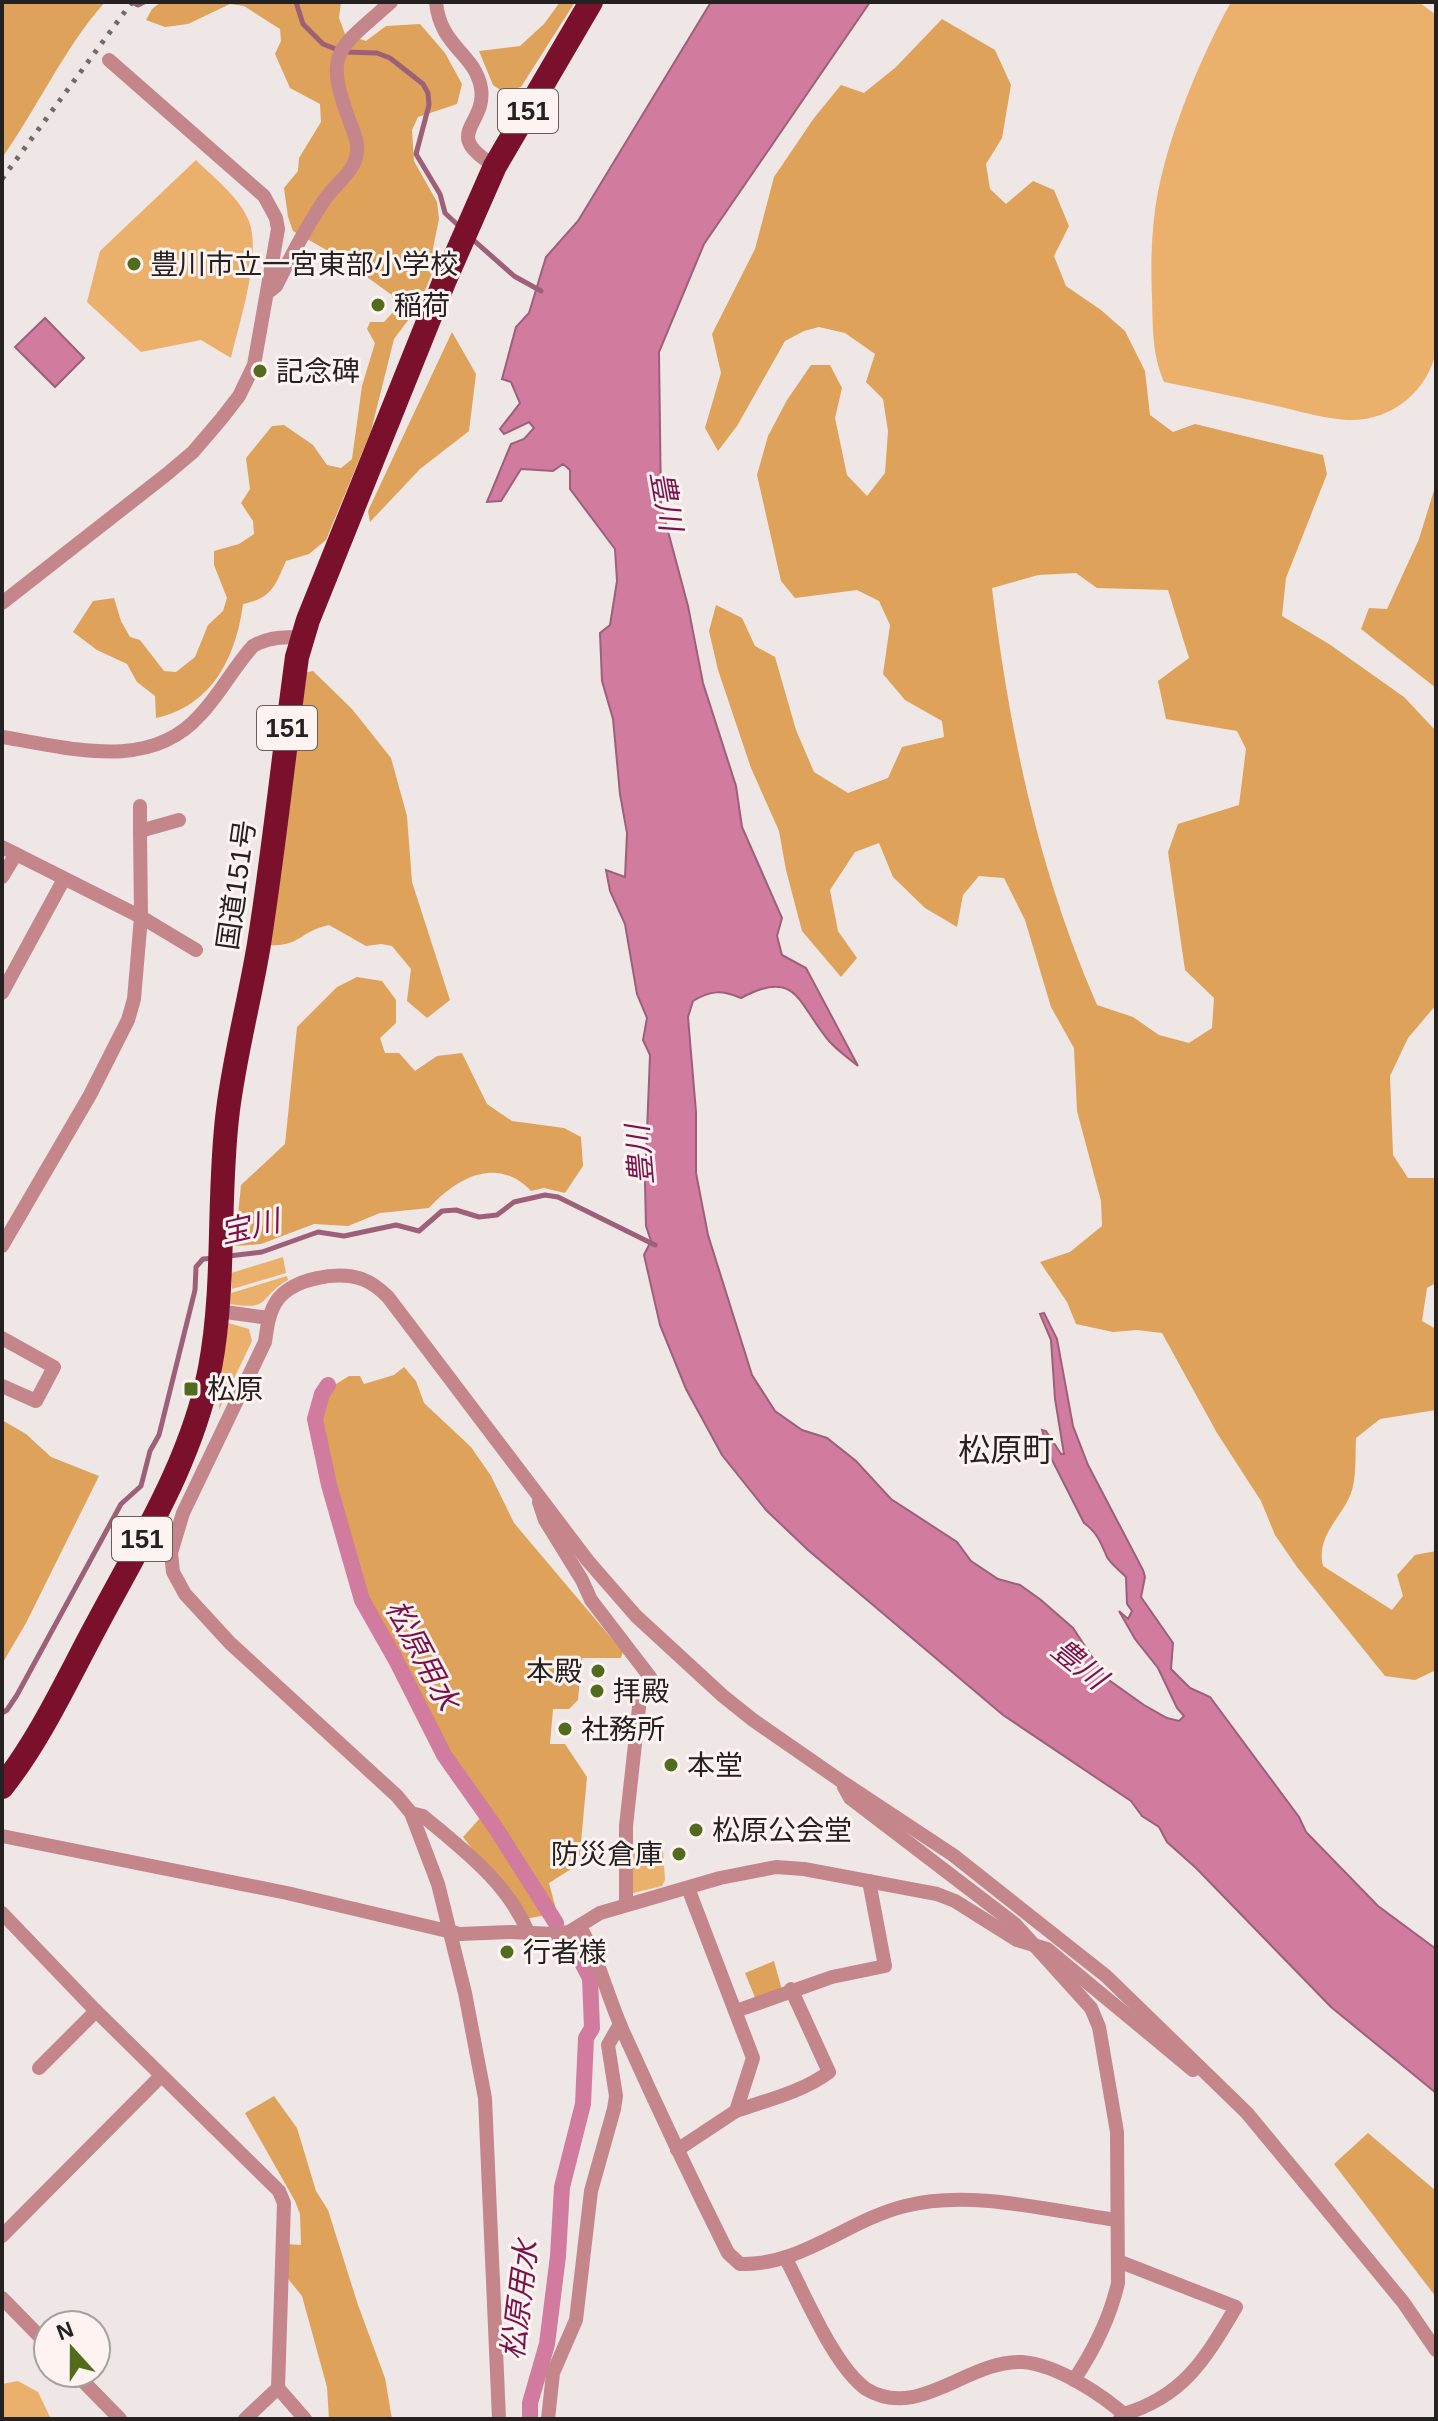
<svg xmlns="http://www.w3.org/2000/svg" width="1438" height="2421" viewBox="0 0 1438 2421" font-family="Arial,'Noto Sans JP',sans-serif">
<style>
.green{fill:#ebb06b}
.forest{fill:#dea25a;fill-rule:evenodd}
.water{fill:#d17b9e;stroke:#9d6078;stroke-width:2}
.lines{fill:none;stroke-linecap:round;stroke-linejoin:round}
.stream{stroke:#9d6078;stroke-width:5}
.canal{stroke:#d17b9e;stroke-width:16}
.street{stroke:#c5868b;stroke-width:14}
.highway{stroke:#7b102c;stroke-width:24}
.rail{stroke:#706b6a;stroke-width:5;stroke-dasharray:4 8;stroke-linecap:butt}
.poi-dot{fill:#526c1e;stroke:#fdf4f2;stroke-width:3}
.labels{text-anchor:middle;stroke-width:6;stroke-linejoin:round;paint-order:stroke}
.shield{fill:#fdf4f2;stroke:#65605f;stroke-width:2}
.shield-label{font-size:26px;font-weight:bold;fill:#242120}
.poi-label{font-size:28px;fill:#242120;stroke:#fdf4f2;text-anchor:start}
.street-label{font-size:28px;fill:#242120;stroke:#fdf4f2}
.water-label{font-size:30px;font-style:italic;fill:#7a134a;stroke:#fdf4f2}
.quarter-label{font-size:32px;fill:#242120;stroke:#fdf4f2}
</style>
<rect width="100%" height="100%" fill="#efe7e5"/>
<!-- green -->
<g class="green">
<path d="M1231,2H1419L1436,15V351C1428,392 1390,422 1347,420C1320,418 1293,409 1268,404C1233,396 1199,389 1164,382C1152,354 1153,328 1152,298C1151,272 1151,245 1154,219C1161,151 1198,62 1231,2Z"/>
<path d="M196,160C214,178 238,196 248,219C263,251 239,323 231,358L201,340L141,352L87,302L100,251Z"/>
<polygon points="283,1257 286,1273 232,1289 231,1273"/>
<path d="M287,1276L288,1280C258,1297 272,1311 230,1304L231,1293Z"/>
<polygon points="225,1322 249,1329 252,1341 219,1410"/>
<polygon points="663,1850 665,1880 662,1886 629,1894 630,1851"/>
<polygon points="18,2381 38,2392 51,2419 2,2419 2,2384"/>
</g>
<!-- forest -->
<g class="forest">
<path d="M2,2H105C64,48 38,107 2,158Z"/>
<path d="M161,2H341L339,18L345,34L366,41L386,26L420,24L445,53L462,84L457,104L418,117L412,130L414,161L437,202L439,219L433,248L436,264L418,307L394,339L371,431L326,540L309,554L286,561C275,586 272,598 243,604C236,657 212,706 156,718L155,696L137,682L127,664L97,650L73,632L93,601L114,598L121,621L130,637L140,640L164,671L176,672L195,657L208,625L223,611L227,598L214,565V551L239,544L254,534L253,521L241,503L250,489L246,458L272,426L284,425L313,445L327,465L341,468L352,459L362,386L375,343L367,329L370,322H384L395,310L392,295L339,257L293,231L288,217L284,188L298,171L299,158L321,122L320,104L290,88L275,54L281,41L280,29L244,6L230,4L188,24L165,27L146,20L152,9Z"/>
<polygon points="560,2 575,2 521,87 503,92 493,85 479,51 520,46 544,24"/>
<path d="M942,19L995,50L1011,85L1002,138L986,164L990,189L1006,204L1033,181L1054,190L1069,226L1054,256L1066,286L1101,310L1125,331L1145,371L1150,415L1173,432L1195,424L1323,455L1327,474L1286,578L1282,616L1329,644L1404,697L1436,731V1005L1408,1038L1390,1076L1393,1155L1408,1178H1436V1283L1427,1288L1422,1321L1436,1329V1410L1380,1419L1356,1438C1355,1455 1357,1480 1350,1496C1339,1520 1316,1537 1323,1566L1392,1610L1403,1596L1397,1575L1415,1555L1436,1551V1670L1415,1680L1385,1676L1297,1567L1275,1535L1261,1501L1217,1433L1162,1333L1137,1330L1113,1332L1076,1324L1067,1302L1040,1262L1070,1252L1102,1226L1101,1201L1077,1111L1074,1048L1051,1007L1025,920L1004,878L979,876L963,895L957,927L925,908L893,877L879,843L855,852L830,890L838,931L857,958L841,977L802,931L786,870L779,831L751,768L718,670L709,631L716,605L742,618L755,646L775,657L796,730L814,772L848,793L888,778L902,747L944,737L942,721L905,700L883,674L890,625L879,601L857,590L795,598L781,581L757,475L768,436L787,400L811,365H830L842,388L835,418L847,475L867,496L885,473L888,431L883,399L866,382L875,354L845,333L819,327L804,331L785,341L737,426L718,451L705,428L721,373L712,334L755,249L774,177L814,118L841,85L864,93L896,67ZM1076,573L1097,588L1168,590L1189,658L1158,681L1166,719L1237,731L1246,749L1239,805L1178,824L1168,852L1185,970L1214,998L1212,1028L1189,1043L1159,1035L1133,1017L1097,1005C1039,873 1009,730 992,588L1038,575Z"/>
<polygon points="452,332 476,374 469,431 420,469 370,522 368,511"/>
<polygon points="1436,484 1436,688 1361,629 1369,608 1387,609 1419,539"/>
<path d="M313,671L352,709L391,758L407,816L412,882L450,1000L427,1018L407,1001L411,969L392,946L381,944L366,946L329,925C300,931 300,947 269,945L297,674Z"/>
<path d="M357,977L382,981L396,1000V1023L380,1038L385,1053H399L415,1071L437,1056L462,1053L487,1104L512,1121L564,1128L581,1137L583,1166L565,1193L544,1188L531,1191C497,1155 456,1178 429,1208L380,1213L348,1226L314,1224L261,1244L235,1246L241,1185L285,1144L297,1027L337,987Z"/>
<polygon points="404,1367 416,1381 424,1403 471,1447 491,1476 514,1523 623,1652 621,1658 582,1658 578,1700 569,1709 553,1709 550,1744 565,1744 587,1777 579,1864 549,1883 557,1913 525,1919 463,1837 481,1817 444,1754 396,1657 363,1599 330,1484 316,1419 324,1394 331,1387 349,1376 360,1376 364,1384 394,1375"/>
<polygon points="2,1420 26,1434 51,1457 99,1476 26,1623 2,1664"/>
<polygon points="774,1961 782,1990 756,2000 745,1973"/>
<polygon points="274,2096 297,2128 316,2191 328,2210 358,2305 385,2378 392,2419 329,2419 327,2387 302,2296 285,2275 286,2244 301,2245 300,2214 295,2201 245,2113"/>
<polygon points="1368,2133 1436,2191 1436,2297 1334,2164"/>
</g>
<!-- water -->
<g class="water">
<path d="M711,2H870L704,244L659,352L661,505L688,606L703,683L736,786L742,827L782,918L777,936L782,955L806,968L858,1066C848,1058 837,1050 829,1041C798,1005 798,967 741,998C722,990 711,990 693,1001L688,1017L696,1112V1173L708,1235L752,1375L775,1411L802,1430L827,1438L856,1461L891,1499L957,1542L971,1561L998,1579L1020,1585L1041,1600L1073,1628L1106,1678L1144,1705L1167,1718L1179,1721L1184,1716L1177,1708L1158,1668L1135,1639L1119,1611L1128,1619L1132,1611L1127,1604L1126,1577C1120,1571 1111,1564 1107,1557C1101,1543 1097,1532 1084,1523L1049,1454L1042,1430L1046,1431L1061,1454H1064L1055,1399L1051,1340L1040,1314L1044,1313L1057,1339L1073,1426L1088,1465L1143,1570L1145,1577L1141,1597L1173,1643L1171,1669L1190,1688L1210,1697L1299,1817L1306,1832L1378,1906L1436,1949V2093L1331,2007L1196,1868L1167,1842L1159,1827L1142,1816L1131,1801L1003,1715L808,1550L766,1510L722,1455L686,1389L660,1325L644,1255L651,1241L646,1226L645,1183L650,1055L643,1040L647,1018L637,994L625,924L610,891L606,870L625,877L627,833L620,794L613,719L602,681L600,633L610,625L617,581L615,549L570,489V470L563,464L553,471L521,469L501,501L487,502L511,444L524,439L534,428L529,422L504,434L500,429L520,403L511,382L502,379L516,327L529,313L546,257L578,221Z"/>
<polygon points="45,318 84,358 55,387 15,347"/>
</g>
<g class="lines">
<!-- stream -->
<g class="stream">
<polyline points="132,2 138,5 144,2"/>
<polyline points="296,2 303,24 323,44 343,52 377,53 390,58 423,84 428,93 429,105 416,154 440,194 445,213 460,227"/>
<polyline points="470,237 514,276 541,291"/>
<polyline points="229,1256 262,1252 318,1232 344,1236 396,1225 419,1231 442,1211 456,1210 479,1217 497,1215 514,1202 545,1195 558,1197 655,1245"/>
<polyline points="2,1713 7,1710 17,1695 121,1504 141,1486 150,1451 159,1435 195,1290 196,1267 203,1259 215,1258"/>
</g>
<!-- canal -->
<g class="canal">
<polyline points="328,1385 322,1394 315,1419 329,1485 362,1600 396,1660 444,1755 495,1827 556,1923"/>
<polyline points="530,2419 530,2403 547,2344 558,2256 562,2187 583,2104 586,2038 592,2028 590,1978 578,1955"/>
</g>
<!-- street -->
<g class="street">
<path d="M436,2C440,47 475,53 481,88C487,126 440,133 495,166"/>
<path d="M271,290L276,286C291,256 306,227 325,199C334,186 349,176 355,161C360,147 356,138 351,125C323,51 336,51 391,2"/>
<polyline points="2,603 167,474 193,452 222,418 239,396 254,365 278,229 276,218 264,196 109,60"/>
<path d="M2,737C68,747 149,773 200,715C220,694 233,668 253,646C268,637 285,636 302,638"/>
<polyline points="140,806 140,831 179,820"/>
<polyline points="2,847 141,917 196,950"/>
<polyline points="2,877 16,854"/>
<polyline points="2,993 64,879"/>
<polyline points="2,1246 90,1095 128,1020 134,999 141,917 140,831"/>
<polyline points="218,1311 269,1318"/>
<polyline points="2,1338 54,1367 36,1401 2,1386"/>
<polyline points="539,1502 545,1520 582,1580 591,1600 650,1677 641,1689 626,1826 626,1904"/>
<path d="M844,1787L850,1798L1015,1924L1091,2008L1099,2027L1117,2132L1118,2283C1110,2318 1094,2350 1074,2380"/>
<path d="M411,1813L423,1816C463,1850 507,1882 528,1932"/>
<polyline points="2,1836 287,1893 460,1934 510,1932 554,1934 569,1932 600,1913 720,1878 776,1867 804,1869 937,1894 955,1901 1017,1940 1047,1949 1193,2070"/>
<polyline points="2,1913 96,2011 279,2191 284,2203 278,2388 245,2419"/>
<path d="M580,1927C599,1959 607,1995 622,2029C656,2105 691,2179 728,2253L740,2264C801,2266 848,2220 905,2206C971,2189 1050,2211 1117,2220"/>
<polyline points="736,2011 832,1977 885,1966 869,1881"/>
<polyline points="39,2068 96,2011"/>
<path d="M736,2111C767,2100 802,2092 829,2072L791,1989"/>
<polyline points="677,2150 736,2111 753,2058 688,1888"/>
<polyline points="2,2236 161,2076"/>
<path d="M786,2259C805,2295 834,2366 866,2389C919,2421 967,2360 1022,2362C1056,2364 1105,2396 1129,2419"/>
<path d="M1118,2261L1236,2307C1206,2357 1185,2396 1124,2414L1120,2419"/>
<polyline points="2,2298 48,2345"/>
<polyline points="75,2373 120,2419"/>
<polyline points="278,2388 305,2419"/>
<path d="M499,2419L485,2098L465,1993L438,1884L411,1813L397,1796L230,1643L185,1594L173,1572L171,1553L183,1513L265,1342C267,1327 269,1311 278,1299C295,1278 337,1271 362,1279C373,1283 380,1289 388,1297L588,1561L636,1616L723,1696L753,1720L841,1781L953,1855L1106,1976L1247,2113L1403,2302L1436,2350"/>
<polyline points="548,2419 553,2373 576,2320 591,2191 614,2109 616,2096 608,2045 620,2024"/>
</g>
<!-- highway -->
<path class="highway" d="M2,1787C40,1739 67,1680 96,1626C140,1543 192,1461 210,1368C226,1283 217,1195 228,1110C235,1054 250,999 259,944C274,849 284,752 297,657L308,620L444,282L495,166L591,2"/>
<!-- rail -->
<polyline class="rail" points="2,179 132,2"/>
</g>
<!-- markers -->
<g class="poi-dot">
<circle cx="134" cy="264" r="8"/>
<circle cx="378" cy="305" r="8"/>
<circle cx="260" cy="371" r="8"/>
<rect x="183" y="1381" width="16" height="16" rx="4"/>
<circle cx="598" cy="1671" r="8"/>
<circle cx="597" cy="1691" r="8"/>
<circle cx="565" cy="1729" r="8"/>
<circle cx="671" cy="1765" r="8"/>
<circle cx="696" cy="1830" r="8"/>
<circle cx="679" cy="1854" r="8"/>
<circle cx="507" cy="1952" r="8"/>
</g>
<g class="labels">
<!-- shield labels -->
<g class="shield">
<rect x="498" y="89" width="60" height="44" rx="6"/>
<rect x="257" y="706" width="60" height="44" rx="6"/>
<rect x="112" y="1517" width="60" height="44" rx="6"/>
</g>
<g class="shield-label">
<text x="528" y="120">151</text>
<text x="287" y="737">151</text>
<text x="142" y="1548">151</text>
</g>
<!-- poi labels -->
<g class="poi-label">
<text x="150" y="274">豊川市立一宮東部小学校</text>
<text x="394" y="315">稲荷</text>
<text x="276" y="381">記念碑</text>
<text x="207" y="1399">松原</text>
<text x="582" y="1681" text-anchor="end">本殿</text>
<text x="613" y="1701">拝殿</text>
<text x="581" y="1739">社務所</text>
<text x="687" y="1775">本堂</text>
<text x="712" y="1840">松原公会堂</text>
<text x="663" y="1864" text-anchor="end">防災倉庫</text>
<text x="523" y="1962">行者様</text>
</g>
<!-- street labels -->
<g class="street-label">
<text transform="translate(236 885) rotate(-82)" y="10">国道151号</text>
</g>
<!-- water labels -->
<g class="water-label">
<text transform="translate(666 501) rotate(80)" y="10">豊川</text>
<text transform="translate(640 1155) rotate(-95)" y="10">豊川</text>
<text transform="translate(250 1227) rotate(-13)" y="10">宝川</text>
<text transform="translate(422 1655) rotate(62)" y="10">松原用水</text>
<text transform="translate(1079 1664) rotate(39)" y="10">豊川</text>
<text transform="translate(520 2300) rotate(-83)" y="10">松原用水</text>
</g>
<!-- quarter labels -->
<g class="quarter-label">
<text x="1006" y="1461">松原町</text>
</g>
</g>
<!-- border -->
<rect width="1438" height="2421" fill="none" stroke="#242120" stroke-width="8"/>
<!-- north arrow -->
<g transform="translate(72 2349) rotate(339)"><circle r="38" fill="#fdf4f2" stroke="#a6a09e" stroke-width="2"/>
<path d="M0-6L14 30L0 20L-14 30Z" fill="#526c1e"/>
<text y="-12" font-size="22" font-weight="bold" text-anchor="middle" fill="#242120">N</text>
</g>
</svg>
